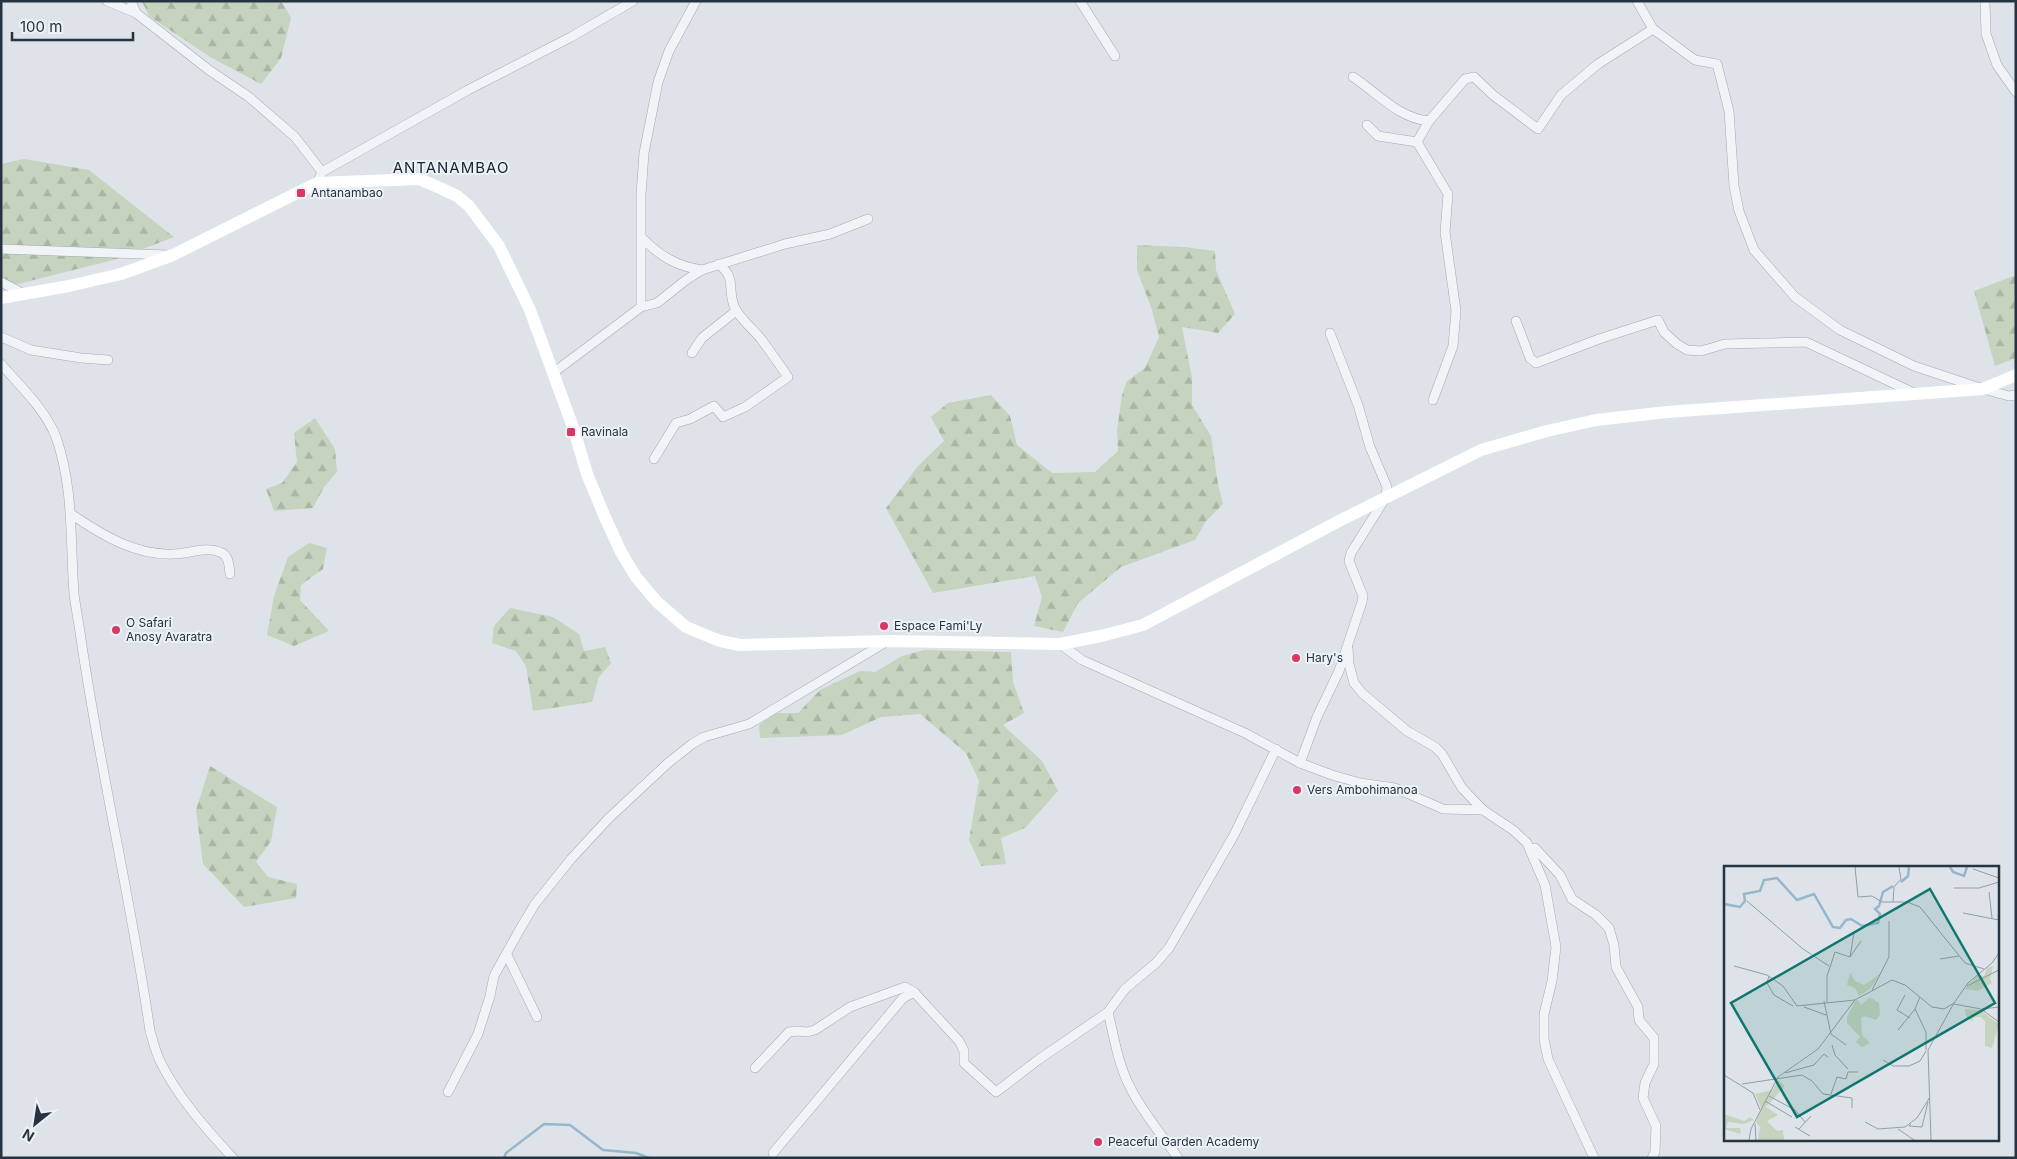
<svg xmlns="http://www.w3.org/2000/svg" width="2017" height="1159" viewBox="0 0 2017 1159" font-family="Inter,sans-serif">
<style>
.forest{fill:url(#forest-firs)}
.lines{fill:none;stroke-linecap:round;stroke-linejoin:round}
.stream{stroke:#95b7cc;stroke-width:2.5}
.street-casing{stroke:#a3abb3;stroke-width:10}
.street{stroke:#f1f4f7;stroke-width:9}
.secondary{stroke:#fff;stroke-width:12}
.poi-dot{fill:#d93765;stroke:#edf2f6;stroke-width:2}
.labels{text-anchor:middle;stroke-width:4;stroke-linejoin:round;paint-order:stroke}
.poi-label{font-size:12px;fill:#263341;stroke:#edf2f6;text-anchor:start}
.quarter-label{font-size:15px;letter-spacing:1px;fill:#182431;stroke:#edf2f6}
.inset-river{fill:none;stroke:#95b7cc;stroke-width:2.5}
.inset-road{fill:none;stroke:#949da6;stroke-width:1}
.view{fill:#0f766e;fill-opacity:0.15;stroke:#0f766e;stroke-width:2.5}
.inset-edge{fill:none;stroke:#263341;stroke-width:2.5}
</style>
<defs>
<pattern id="forest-firs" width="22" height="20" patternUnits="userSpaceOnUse" patternTransform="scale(1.25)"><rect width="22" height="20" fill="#c6d3be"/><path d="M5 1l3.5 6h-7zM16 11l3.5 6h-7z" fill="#aab6a4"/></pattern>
</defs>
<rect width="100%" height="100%" fill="#dee3e9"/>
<!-- forest -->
<g class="forest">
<polygon points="142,1 281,1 291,18 281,58 261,84 210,57 149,16"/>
<polygon points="24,159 89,170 174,237 117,259 14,285 1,277 1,164"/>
<polygon points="1137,245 1184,247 1215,251 1216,270 1235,314 1218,333 1182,327 1192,378 1192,405 1211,436 1218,484 1223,504 1206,521 1195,540 1121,567 1078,603 1063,632 1034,626 1042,597 1035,576 933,593 886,508 918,466 944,441 931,417 948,403 991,395 1010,416 1017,445 1052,473 1095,472 1118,451 1117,430 1122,395 1127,381 1145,368 1159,337 1152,310 1137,270"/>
<polygon points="2016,275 2016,358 1995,366 1974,291"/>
<polygon points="315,418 335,449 337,472 324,487 313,508 274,511 266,489 282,483 297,462 294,433"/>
<polygon points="309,543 327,548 323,569 301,585 300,600 329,631 294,646 267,635 274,596 288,557"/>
<polygon points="510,608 553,617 579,634 584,651 605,647 611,663 599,677 592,702 533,711 526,666 516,651 492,643 494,626"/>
<polygon points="924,650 1011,652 1013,682 1024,713 1003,725 1042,761 1058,791 1025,828 1001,838 1006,864 981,866 969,840 979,781 966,753 920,714 881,717 842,735 760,738 759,725 776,713 798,713 820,690 860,671 875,672 902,656"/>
<polygon points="210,766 277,807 271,841 256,862 268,877 297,884 296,898 244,907 203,864 196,810"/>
</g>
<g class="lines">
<!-- stream -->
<polyline class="stream" points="504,1158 506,1153 544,1124 570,1125 603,1150 636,1153 649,1158"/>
<defs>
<g id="street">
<polyline points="107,1 136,13"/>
<polyline points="131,1 136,13 209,70 249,97 295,137 322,172"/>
<polyline points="1080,1 1115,56"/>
<polyline points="1637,1 1653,29 1695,60 1717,64 1729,111 1734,186 1739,211 1754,250 1795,297 1840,330 1914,366 1983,389 2009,396 2016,395"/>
<polyline points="1985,1 1986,34 1997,65 2016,92"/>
<path d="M1353,77C1379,94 1398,118 1429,121L1465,79L1474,77L1493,95L1538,129L1561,95L1598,64L1653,29"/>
<polyline points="1367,125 1378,136 1417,142 1429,121"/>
<polyline points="1417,142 1448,194 1445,232 1456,311 1453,346 1433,400"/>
<polyline points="317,183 322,172 468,90 571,37 633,1"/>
<path d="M642,238C660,256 676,266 702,270"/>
<polyline points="1,249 168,255"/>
<polyline points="1,282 22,293"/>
<polyline points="641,307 657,303 686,280 702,270 785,244 830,234 868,219"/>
<polyline points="1516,321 1530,358 1536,363 1599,339 1658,320 1664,332 1677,344 1687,350 1701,351 1725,344 1806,342 1914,393"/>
<polyline points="1,337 31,350 81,358 108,360"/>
<polyline points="692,353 702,338 736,311"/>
<path d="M1,364C20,386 45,409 56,437C74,488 70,541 74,594C76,609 79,624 81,639C100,770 131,899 150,1031C153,1040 155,1051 160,1061C177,1096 206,1129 233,1158"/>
<polyline points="553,373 641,307 641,195 644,153 658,82 669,51 696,1"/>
<path d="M654,459L676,423L690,419L714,406L723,417L745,407L788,377C779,364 770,351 761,339C752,328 739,318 734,306C727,287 737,280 719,264"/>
<path d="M71,514C102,535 136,556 174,554C188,554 206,546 220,552C229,555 229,565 230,574"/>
<polyline points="1060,644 1082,660 1245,733 1300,763 1332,775 1360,783 1395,788 1443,809 1483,810 1513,830 1527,843 1545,885 1556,947 1552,981 1544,1014 1544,1039 1548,1059 1594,1158"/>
<polyline points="1348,648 1349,664 1354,683 1362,693 1407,731 1435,747 1442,754 1462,788 1483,810"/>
<polyline points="1300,763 1317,717 1339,671 1362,602 1363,596 1349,561 1351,553 1386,497 1387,487 1370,447 1358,405 1330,333"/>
<polyline points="1535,848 1560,875 1572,899 1596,915 1609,928 1614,945 1616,967 1638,1007 1639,1020 1654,1038 1654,1064 1645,1083 1643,1098 1656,1126 1655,1152 1652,1158"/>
<polyline points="507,955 537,1017"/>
<path d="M1108,1012C1114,1037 1118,1064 1130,1087C1142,1112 1162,1135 1178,1158"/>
<polyline points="755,1068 789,1032 797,1031 807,1032 815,1030 850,1007 905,987 914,992 959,1041 964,1051 964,1063 996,1092 1038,1060 1108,1012 1125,989 1156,963 1169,948 1234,835 1276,749"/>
<polyline points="448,1092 478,1034 490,996 494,976 520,929 535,904 571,859 608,819 668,763 692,744 704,737 749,724 886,642"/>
<polyline points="773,1153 903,998 914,992"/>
</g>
</defs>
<!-- street casing -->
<use href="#street" class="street-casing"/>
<!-- street -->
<use href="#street" class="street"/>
<!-- secondary -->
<polyline class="secondary" points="1,298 69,286 121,274 173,255 317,183 419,179 440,188 457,196 469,206 499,246 530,310 574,430 587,474 604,515 621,552 636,577 657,602 686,627 720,641 740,645 889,641 1060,644 1101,636 1143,625 1339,521 1481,450 1547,431 1596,420 1667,412 1983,389 2016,375"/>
</g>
<!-- markers -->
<g class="poi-dot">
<rect x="296" y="188" width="10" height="10" rx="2.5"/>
<rect x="566" y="427" width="10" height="10" rx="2.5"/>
<circle cx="884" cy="626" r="5"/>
<circle cx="116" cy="630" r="5"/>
<circle cx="1296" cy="658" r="5"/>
<circle cx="1297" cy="790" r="5"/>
<circle cx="1098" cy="1142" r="5"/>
</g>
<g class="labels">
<!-- poi labels -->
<g class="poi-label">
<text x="311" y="197">Antanambao</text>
<text x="581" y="436">Ravinala</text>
<text x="126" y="627">O Safari<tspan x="126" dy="14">Anosy Avaratra</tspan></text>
<text x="894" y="630">Espace Fami'Ly</text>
<text x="1306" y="662">Hary's</text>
<text x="1307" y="794">Vers Ambohimanoa</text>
<text x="1108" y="1146">Peaceful Garden Academy</text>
</g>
<!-- quarter labels -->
<g class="quarter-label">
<text x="451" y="173">ANTANAMBAO</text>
</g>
</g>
<!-- overview -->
<g transform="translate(1724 866)">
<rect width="275" height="275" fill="#dee3e9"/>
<path d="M269,100L266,113L268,117L253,125L241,123L254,109L260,110L263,102ZM126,107L131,115L140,119L156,108L146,123L135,130L131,122L123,119ZM146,131L155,137L156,149L152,154L141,150L137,152L138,169L146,177L138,181L132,176L136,171L123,157V151L131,135L134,134L137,139ZM241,143L256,144L275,158L268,182L261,180V155L257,151H250L248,155L242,151ZM54,214L61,220L42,241L54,249L43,255L53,265L59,264L60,274H34L36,261L32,256L37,242L31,228L48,224ZM0,248L20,255L26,251L30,254L20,258L4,256L2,262H16L17,268L0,263Z" fill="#c6d3be"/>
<path class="inset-river" d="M226,1L229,6L240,10L243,1M177,16L184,10L185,1M0,38L16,41L21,35L20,28L36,25L40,14L53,12L73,34L90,28L109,61L116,62L122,54L127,53L138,60L154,57L156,48L151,43L155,40L159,26L169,20"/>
<path class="inset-road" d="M131,1L134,31L148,30L158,36H183L196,41L241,97L260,103M249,3L275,12M230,22H255L275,16M265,26L268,52M23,35L79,83L105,100M169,36L170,21L177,13L175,1M239,47L275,54M126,91L130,67M216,93L235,90M10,100L43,109L59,120L73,140L131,134M45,110L43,117L50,129L69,140M243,120L275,104M148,124L165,91V55M181,129L173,144L186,152M196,131L191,143L202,166V184M100,135L107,168L122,179M103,136V110L111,86L126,91L137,75M230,138L257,143L275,156M80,141L102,149M258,143L275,141M174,164L191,143M108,179L111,189L124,203M159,194L169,200H185L196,195L202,185M61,207L90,199L100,188L104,191M0,209L29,227L36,244M18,218L78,209L88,215L99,228L128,232V242M107,228L113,211L122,213L124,206H134M45,230L71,244L81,256M41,235L68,251M141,256L154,263L181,261L193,252L206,231M31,258L32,274M187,258L185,260L198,261L204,236M71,261L86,270M75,263L87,250M174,263L190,274M25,274L27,263L54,211L94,183L131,134L168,114L181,119L208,141L220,143L230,137L244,117L268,97L275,87M207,274L204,184L230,137"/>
<path class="view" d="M206,23L271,137L73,251L7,137Z"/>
<rect width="275" height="275" class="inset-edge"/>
</g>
<!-- border -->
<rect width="2017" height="1159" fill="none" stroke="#263341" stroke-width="5"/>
<!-- north arrow -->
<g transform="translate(35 1124) rotate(210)" stroke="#edf2f6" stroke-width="4" paint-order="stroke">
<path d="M0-4L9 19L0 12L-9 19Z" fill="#263341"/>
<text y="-8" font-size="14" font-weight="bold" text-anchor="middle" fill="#263341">N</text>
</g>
<!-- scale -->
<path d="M12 32v8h121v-8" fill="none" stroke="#263341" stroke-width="2.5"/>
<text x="20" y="32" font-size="15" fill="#263341" stroke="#edf2f6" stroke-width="4" paint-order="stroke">100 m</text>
</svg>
